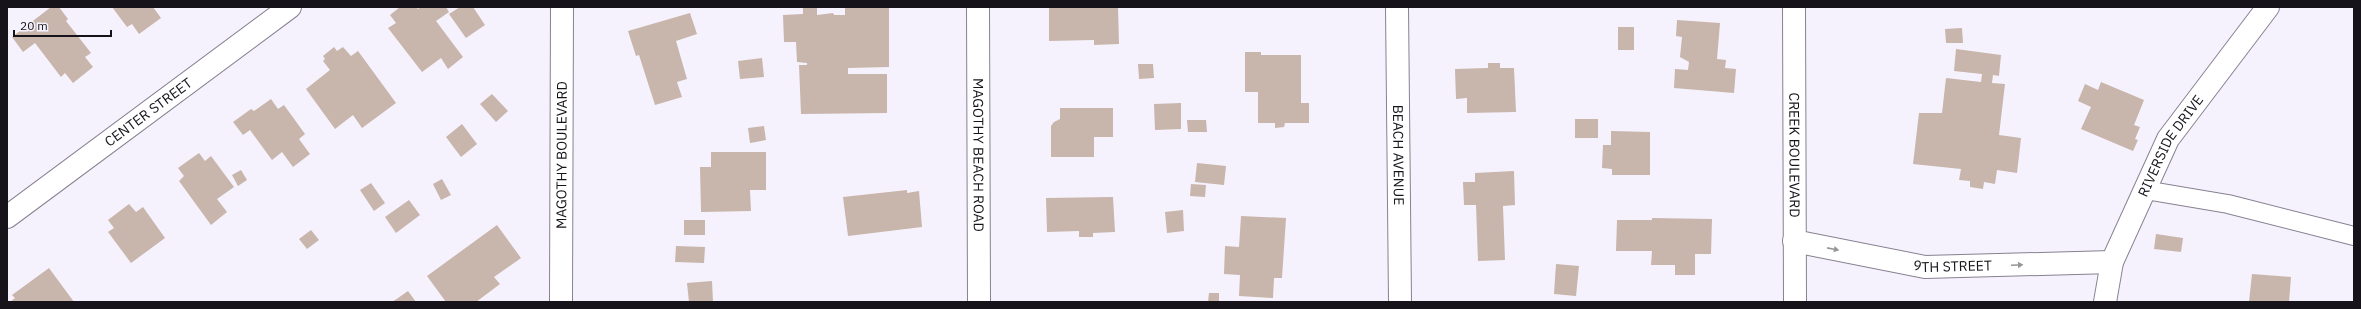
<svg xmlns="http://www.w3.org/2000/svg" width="2361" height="309" viewBox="0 0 2361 309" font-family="'IBM Plex Sans',sans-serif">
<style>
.building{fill:#c8b5ab}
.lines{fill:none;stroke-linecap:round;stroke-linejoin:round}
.lane-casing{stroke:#878191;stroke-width:20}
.street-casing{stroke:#878191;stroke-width:24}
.lane{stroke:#fff;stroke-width:18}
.street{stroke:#fff;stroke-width:22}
.oneway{fill:#969598}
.labels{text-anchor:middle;stroke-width:3.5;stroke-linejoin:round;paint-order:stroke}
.street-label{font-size:14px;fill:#16141a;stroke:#f6f2fd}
</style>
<rect width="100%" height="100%" fill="#f6f2fd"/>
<!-- building -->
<g class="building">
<polygon points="51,7 59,7 68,19 66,21 91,53 85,57 93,67 73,83 65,73 61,77 35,43 23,52 12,37"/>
<polygon points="112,7 153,7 161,18 139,34 132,24 127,27"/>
<polygon points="400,7 416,7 418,9 421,7 446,7 449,12 436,21 463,57 448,69 441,58 422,72 388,28 396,23 390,15"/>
<polygon points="460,7 473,7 485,25 466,38 449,14"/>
<polygon points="803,7 817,7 817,15 833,13 834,15 845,15 845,7 889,7 889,67 848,68 848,74 887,74 887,113 801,114 799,65 807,65 807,63 797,62 796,42 784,42 783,15 803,14"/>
<polygon points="1049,7 1118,7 1119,44 1094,45 1094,40 1049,41"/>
<polygon points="690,13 697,34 676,41 687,79 677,82 682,97 655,105 639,55 636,56 628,31"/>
<polygon points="1677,20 1720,23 1717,59 1726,60 1725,68 1736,69 1734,93 1674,88 1675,69 1688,70 1689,62 1680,57 1682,37 1676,36"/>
<rect x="1618" y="27" width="16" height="23"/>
<polygon points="1962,28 1963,43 1946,43 1945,29"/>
<polygon points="334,47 337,51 343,47 351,56 358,51 396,103 362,128 353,115 335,129 306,89 330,70 323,61 325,59 323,56"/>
<polygon points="1956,49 2001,55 1999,76 1993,75 1992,83 2005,84 1999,135 2021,138 2017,173 1997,170 1995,184 1984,182 1983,189 1970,187 1970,181 1959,180 1961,169 1913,164 1919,113 1942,113 1946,78 1981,82 1982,74 1954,71"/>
<polygon points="1245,52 1261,52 1261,55 1301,55 1301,103 1309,103 1309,123 1285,123 1284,127 1275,128 1275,123 1258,123 1258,92 1245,92"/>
<polygon points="762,58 764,77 740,79 738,61"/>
<polygon points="1488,63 1500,63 1500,68 1514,68 1516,112 1467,113 1467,98 1456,99 1455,69 1488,68"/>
<polygon points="1138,64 1153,64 1154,78 1139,79"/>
<polygon points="2101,82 2144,100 2134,125 2140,127 2135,139 2138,140 2133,151 2081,129 2091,107 2078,101 2085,84 2098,90"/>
<polygon points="492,94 508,111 496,122 480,104"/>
<polygon points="271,99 278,109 284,105 305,134 299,139 310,154 293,167 282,152 272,160 250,130 243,135 233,122 251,109 254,111"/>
<polygon points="1181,103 1181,129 1155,130 1154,104"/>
<polygon points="1060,108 1113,108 1113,137 1094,137 1094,157 1051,157 1051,126 1054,122 1060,119"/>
<rect x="1575" y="119" width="23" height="19"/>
<polygon points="1187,120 1206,120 1207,132 1188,132"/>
<polygon points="462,124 477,144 461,157 446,137"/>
<polygon points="764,126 766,140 750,143 748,128"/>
<polygon points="1611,131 1650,132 1650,175 1612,175 1612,169 1602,168 1603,145 1611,145"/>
<polygon points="711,152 766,152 766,190 750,190 751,211 701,212 700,167 711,167"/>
<polygon points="199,153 205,161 211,156 234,187 217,199 227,212 211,225 179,181 184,176 178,168"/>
<polygon points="1197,163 1226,166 1224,185 1195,182"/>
<polygon points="241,170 247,180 238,186 232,175"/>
<polygon points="1514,171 1515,205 1503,206 1505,260 1478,261 1476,205 1464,205 1463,182 1475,182 1475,173"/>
<polygon points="442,179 451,195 441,200 433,184"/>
<polygon points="371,183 385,203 374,211 360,190"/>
<polygon points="1191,184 1206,185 1205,197 1190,196"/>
<polygon points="907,190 907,193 919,191 922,227 848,236 843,197"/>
<polygon points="1113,197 1115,232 1093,233 1093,237 1079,237 1079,231 1047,232 1046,198"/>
<polygon points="409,200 420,215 396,233 385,217"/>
<polygon points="129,204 136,212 143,207 165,238 131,263 108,232 114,228 108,220"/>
<polygon points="1183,210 1184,231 1167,233 1165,212"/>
<polygon points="1241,216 1286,218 1282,278 1274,278 1273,298 1239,296 1240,275 1224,274 1225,246 1239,247"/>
<polygon points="1652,218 1712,219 1711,254 1695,254 1695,275 1675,275 1675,265 1651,265 1652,251 1616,251 1617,220 1652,220"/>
<rect x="684" y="220" width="21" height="15"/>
<polygon points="497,225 521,258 494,277 500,284 476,302 446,302 427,276"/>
<polygon points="311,230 319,240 307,249 299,239"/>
<polygon points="2156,234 2183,238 2181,252 2154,249"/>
<polygon points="676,246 705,247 704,263 675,262"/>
<polygon points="1556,264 1579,266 1576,296 1554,294"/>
<polygon points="49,268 74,302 10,302 15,298 12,295"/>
<polygon points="2252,274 2291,277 2289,302 2249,302"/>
<polygon points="712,281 713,302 689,302 687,283"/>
<polygon points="408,291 416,302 392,302 398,298"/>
<polygon points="1209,293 1219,293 1219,302 1208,302"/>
</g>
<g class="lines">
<defs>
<polyline id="lane" points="2145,190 2228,204 2354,236"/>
<g id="street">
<path id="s1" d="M978,7L979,302"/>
<path id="s2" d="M1397,7L1400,302"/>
<path id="s3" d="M1794,7L1795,302"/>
<path id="s4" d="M7,217L290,7"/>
<path id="s5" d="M1794,241L1925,267L2112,262"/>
<path id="s6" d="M561,302L562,7"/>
<path id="s7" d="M2105,302L2112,262L2168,139L2268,7"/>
</g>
</defs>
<!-- lane casing -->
<use href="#lane" class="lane-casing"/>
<!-- street casing -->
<use href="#street" class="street-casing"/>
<!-- lane -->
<use href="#lane" class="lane"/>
<!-- street -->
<use href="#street" class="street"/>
</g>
<!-- one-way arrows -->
<defs><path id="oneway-solid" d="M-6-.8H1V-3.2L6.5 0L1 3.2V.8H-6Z"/></defs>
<g class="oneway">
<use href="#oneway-solid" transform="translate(1833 249) rotate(11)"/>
<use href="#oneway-solid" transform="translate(2017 265) rotate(-2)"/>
</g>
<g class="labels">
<!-- street labels -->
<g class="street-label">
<text dy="5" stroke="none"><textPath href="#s4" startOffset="176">CENTER STREET</textPath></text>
<text dy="5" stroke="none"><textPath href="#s7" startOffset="171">RIVERSIDE DRIVE</textPath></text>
<text dy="5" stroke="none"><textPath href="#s6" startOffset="147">MAGOTHY BOULEVARD</textPath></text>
<text dy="5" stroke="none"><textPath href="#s1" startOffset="148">MAGOTHY BEACH ROAD</textPath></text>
<text dy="5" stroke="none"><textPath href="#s2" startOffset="148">BEACH AVENUE</textPath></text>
<text dy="5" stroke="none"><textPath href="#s3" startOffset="148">CREEK BOULEVARD</textPath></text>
<text dy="5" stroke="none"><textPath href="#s5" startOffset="161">9TH STREET</textPath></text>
</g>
</g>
<!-- border -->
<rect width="2361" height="309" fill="none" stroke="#16141a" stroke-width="16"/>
<!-- scale -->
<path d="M14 30v6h97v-6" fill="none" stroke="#16141a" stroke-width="2"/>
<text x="20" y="30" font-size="12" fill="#16141a" stroke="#f6f2fd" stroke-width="3" paint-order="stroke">20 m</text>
</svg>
